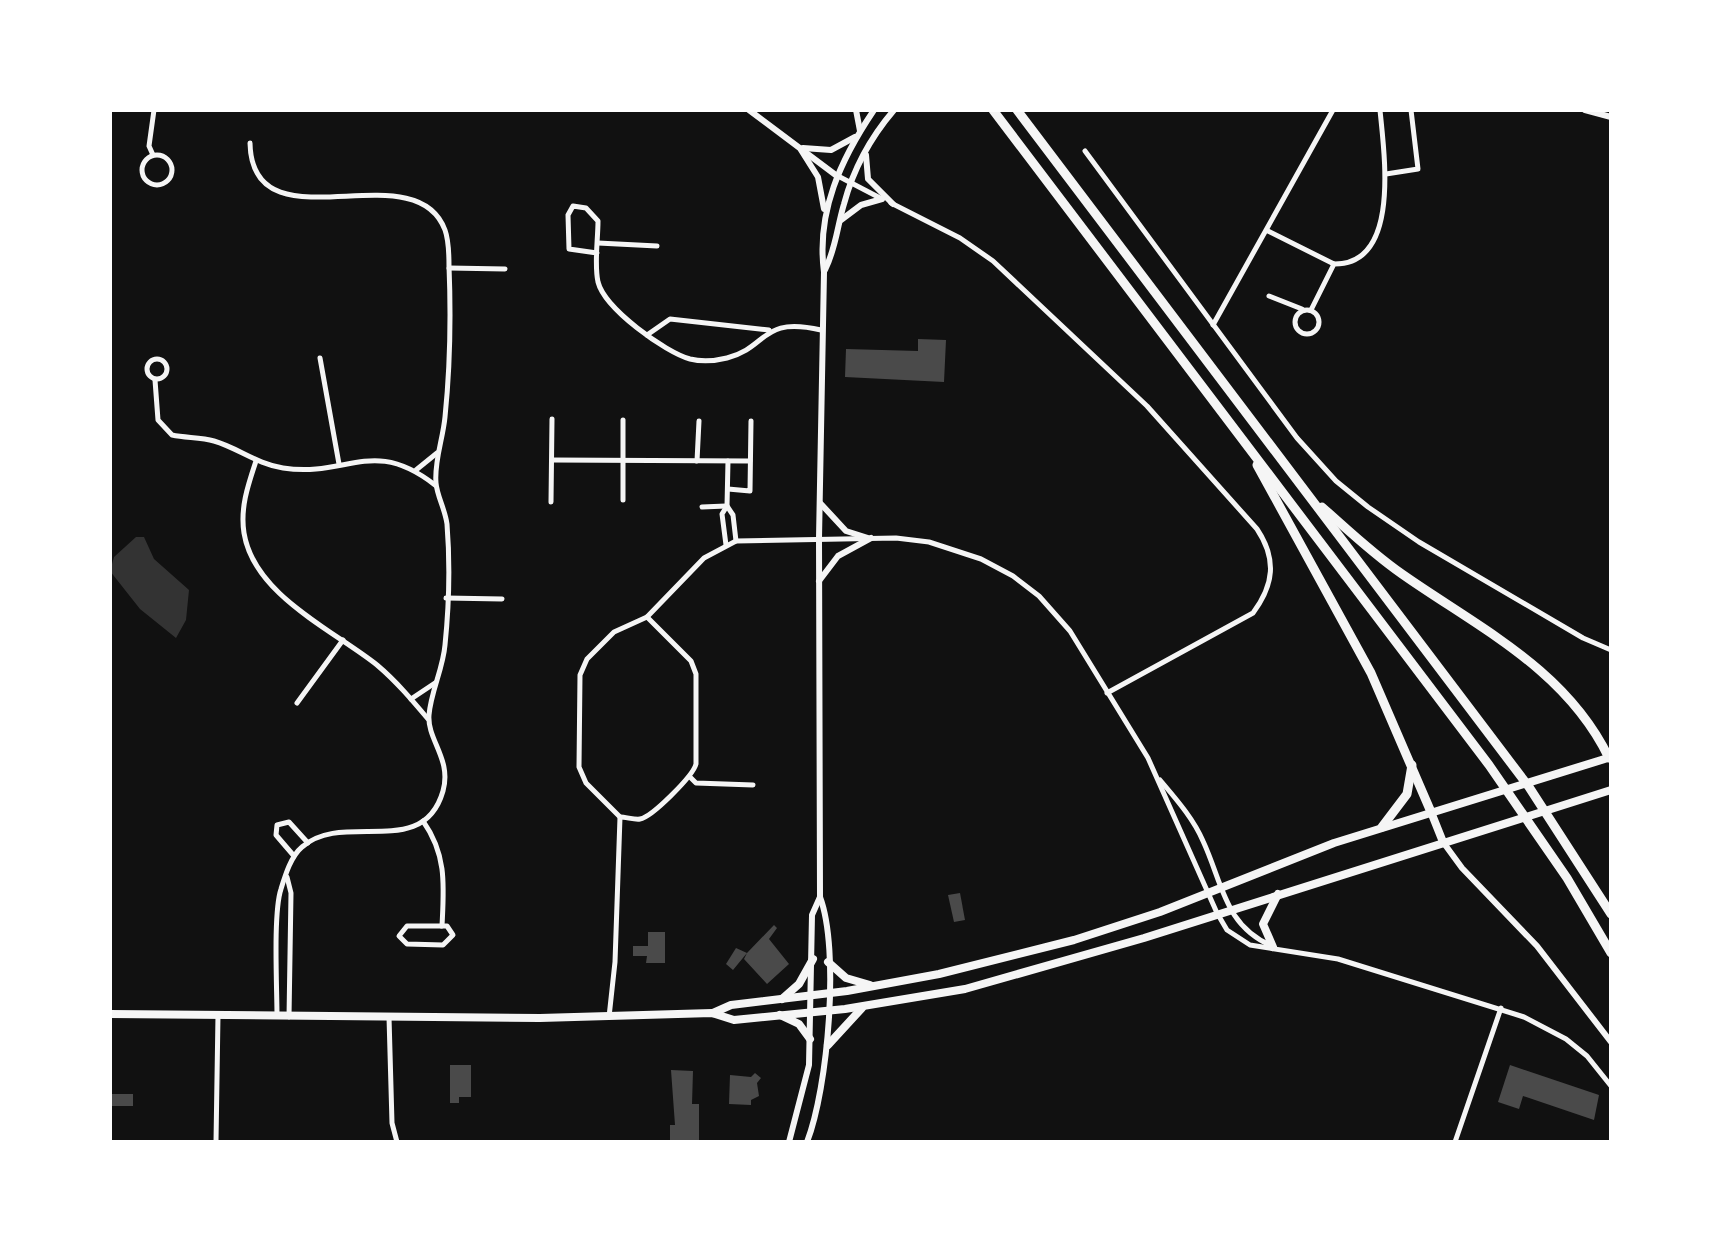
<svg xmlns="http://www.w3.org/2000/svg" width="1721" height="1252" viewBox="0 0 1721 1252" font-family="'Public Sans',sans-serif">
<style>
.water{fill:#333}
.building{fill:#4a4a4a}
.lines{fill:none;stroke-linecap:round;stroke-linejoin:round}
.minor{stroke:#f5f5f5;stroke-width:5}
.tertiary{stroke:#f5f5f5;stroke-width:6}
.primary{stroke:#f5f5f5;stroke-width:8}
.motorway{stroke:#f5f5f5;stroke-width:9}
</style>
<rect width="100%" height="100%" fill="#111"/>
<!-- water -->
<polygon class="water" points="136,537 144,537 154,559 189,590 186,620 176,638 140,609 110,571 114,557"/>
<!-- building -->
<g class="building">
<polygon points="918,339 946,340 944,382 845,377 846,349 918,351"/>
<polygon points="960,893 965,920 954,922 948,895"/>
<polygon points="774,925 777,928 769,939 789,964 767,984 744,959 747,953 733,970 726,964 736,948 747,953"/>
<polygon points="648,932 665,932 665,963 646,963 647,956 633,956 633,946 648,946"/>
<polygon points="450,1065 471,1065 471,1097 459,1097 459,1103 450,1103"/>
<polygon points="1510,1065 1599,1095 1594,1120 1523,1096 1519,1109 1498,1102"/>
<polygon points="671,1070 693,1071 692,1104 699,1104 699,1142 670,1142 670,1125 675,1125"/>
<polygon points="755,1073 761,1078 757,1083 759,1096 751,1100 751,1105 729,1104 730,1075 751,1077"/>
<rect x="110" y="1094" width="23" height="12"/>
</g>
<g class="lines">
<!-- minor -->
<g class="minor">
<path d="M250,143C252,251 415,149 445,230C449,241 449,255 449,266C451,315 450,368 445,417C443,439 434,461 436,483C437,496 445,509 447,524C450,562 449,606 445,645C443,669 431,691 429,715C427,740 452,759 443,791C423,861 344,810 302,847C291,856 285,876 281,889C273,913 277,987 277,1016"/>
<polyline points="1085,151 1297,438 1336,481 1368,507 1419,542 1583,638 1611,650"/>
<circle cx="157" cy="170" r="15"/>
<polyline points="153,155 149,146 154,110"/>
<polyline points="1386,174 1418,169 1411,110"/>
<polyline points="838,176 882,199"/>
<path d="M891,203L960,238L993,261L1147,406L1257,529C1277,559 1274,585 1253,613L1107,693"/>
<polyline points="1268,231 1334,264"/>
<polyline points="598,243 657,246"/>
<path d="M597,253L569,249L568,215L573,206L586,208L598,221C598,240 594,264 598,282C605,309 665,352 690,359C702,362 715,361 727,358C769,347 760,316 821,330"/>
<polyline points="449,268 505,269"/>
<polyline points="1269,296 1302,309"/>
<circle cx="1307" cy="322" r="12"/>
<path d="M1311,310L1334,264C1401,265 1384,153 1380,110"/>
<polyline points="1213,325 1333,110"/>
<polyline points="647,335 670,319 769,330"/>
<polyline points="320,358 339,464"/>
<circle cx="157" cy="369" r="10"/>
<path d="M155,380L158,420L172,435C186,438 201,437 214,441C238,448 257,464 283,468C348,478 372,436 435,485"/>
<polyline points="552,460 750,461"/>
<path d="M256,461C248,485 240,508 244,533C254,595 333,630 377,665C396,681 412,700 428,719"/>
<polyline points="697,461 699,421"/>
<polyline points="416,470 437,453"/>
<polyline points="728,489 750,491 751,421"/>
<polyline points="623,500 623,420"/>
<polyline points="551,502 552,419"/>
<polyline points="727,506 733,515 736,541"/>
<polyline points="702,507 726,506"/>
<polyline points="726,545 722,514 727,506 728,461"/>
<polyline points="446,598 502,599"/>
<polyline points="411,699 435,683"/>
<polyline points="297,703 343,640"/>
<polyline points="690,777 696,783 753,785"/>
<path d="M1160,780C1176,799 1193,818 1203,841C1223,884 1224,925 1272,946"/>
<path d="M620,817C626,817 635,820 640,819C652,817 693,776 696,764V674L691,661L647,617"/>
<path d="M423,821C447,855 444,886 442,926"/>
<polyline points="294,856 276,835 277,825 289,822 308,843"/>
<polyline points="287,877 291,893 289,1017"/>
<polygon points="407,926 447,926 453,935 443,945 407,944 399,936"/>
<polyline points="389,1017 392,1123 397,1142"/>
<polyline points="609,1017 615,962 620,817 586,783 579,767 580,675 587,659 614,632 647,617 704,558 736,541 896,538 929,542 981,559 1013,576 1039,596 1070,631 1148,758 1217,913 1227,930 1250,945 1338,959 1524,1017 1566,1039 1587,1056 1611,1086"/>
<polyline points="216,1142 218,1015"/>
<polyline points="1455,1142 1501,1008"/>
</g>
<!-- tertiary -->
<g class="tertiary">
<polyline points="749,110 837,176"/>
<polyline points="856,110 860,131"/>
<polyline points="1585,110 1611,117"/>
<polyline points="803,148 831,150 855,137"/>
<polyline points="801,150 818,177 824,209"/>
<polyline points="866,155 868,179 893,204"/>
<polyline points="841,220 861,205 882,199"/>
<path d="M825,270C836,248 837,227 844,204C853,170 871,137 894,110"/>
<polyline points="821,504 846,531 868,538"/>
<polyline points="819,581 838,556 871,538"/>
<polyline points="1443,842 1462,868 1537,946 1611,1042"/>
<polyline points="789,1142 809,1065 812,915 820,897"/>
<path d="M807,1142C828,1088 840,950 820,897L819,538L824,272C816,212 841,159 874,110"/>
</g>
<!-- primary -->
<g class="primary">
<polyline points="1431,812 1443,842"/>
<polyline points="1273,947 1263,924 1278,894"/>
<polyline points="828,962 846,978 870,985"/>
<polyline points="782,999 799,984 813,959"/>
<polyline points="713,1013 731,1005 847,991 939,974 1074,940 1160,912 1334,843 1611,757"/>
<polyline points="110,1014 540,1018 712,1013 734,1020 845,1009 965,989 1144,938 1611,790"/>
<polyline points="780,1015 799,1024 810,1039"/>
<polyline points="828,1045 862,1008"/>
</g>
<!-- motorway -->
<g class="motorway">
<polyline points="993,110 1489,765 1567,878 1611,953"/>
<polyline points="1017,110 1529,787 1611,914"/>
<polyline points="1257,465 1371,673 1431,812"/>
<path d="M1322,507C1348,530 1373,554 1402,574C1479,628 1566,669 1609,758"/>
<polyline points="1382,827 1407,794 1412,765"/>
</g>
</g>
<!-- border -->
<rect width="1721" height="1252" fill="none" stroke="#ffffff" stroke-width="224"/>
</svg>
